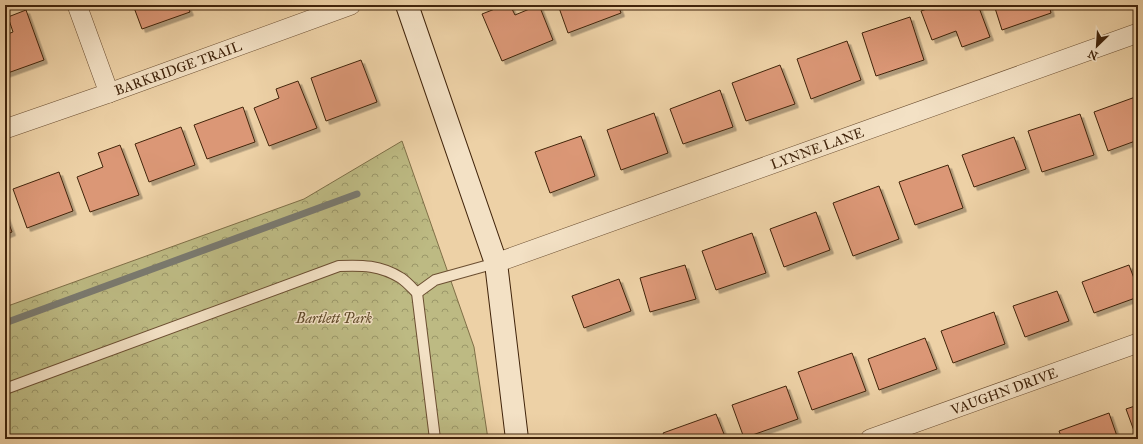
<svg xmlns="http://www.w3.org/2000/svg" width="1143" height="444" viewBox="0 0 1143 444" font-family="'IM FELL Great Primer',serif">
<style>
.forest{fill:url(#forest-crowns);stroke:#7f6f47}
.lines{fill:none;stroke-linecap:round;stroke-linejoin:round}
.stream{stroke:#7a7a70;stroke-width:7}
.building{fill:#db9776;stroke:#41240b;filter:url(#shadow)}
.lane-casing{stroke:#6c4f32;stroke-width:12}
.street-casing{stroke:#6c4f32;stroke-width:20}
.secondary-casing{stroke:#41240b;stroke-width:24}
.lane{stroke:#f3e1c5;stroke-width:10}
.street{stroke:#f3e1c5;stroke-width:19}
.secondary{stroke:#f3e1c5;stroke-width:22}
.labels{text-anchor:middle;stroke-width:3;stroke-linejoin:round;paint-order:stroke}
.street-label{font-size:14px;fill:#41240b;stroke:#f3e1c5}
.park-label{font-size:14px;font-style:italic;fill:#604a29;stroke:#f3e1c5}
</style>
<defs>
<pattern id="forest-crowns" width="20" height="18" patternUnits="userSpaceOnUse"><rect width="20" height="18" fill="#bdba83"/><path d="M2 6a3 3 0 1 1 6 0M12 15a3 3 0 1 1 6 0" fill="none" stroke="#9b9769"/></pattern>
<filter id="shadow"><feDropShadow dx="3.5" dy="3.5" stdDeviation="0" flood-color="#0004"/></filter>
</defs>
<rect width="100%" height="100%" fill="#edd1a6"/>
<filter id="stains"><feTurbulence type="fractalNoise" baseFrequency=".005" numOctaves="4"/><feColorMatrix values="0 0 0 0 .2 0 0 0 0 .09 0 0 0 0 .02 0 0 0 .5 -.17"/></filter>
<radialGradient id="worn" r=".72"><stop offset=".6" stop-color="#630" stop-opacity="0"/><stop offset="1" stop-color="#630" stop-opacity=".3"/></radialGradient>
<!-- forest -->
<polygon class="forest" points="402,141 474,347 488,439 5,439 5,307 304,199"/>
<g class="lines">
<!-- stream -->
<polyline class="stream" points="5,323 357,194"/>
</g>
<!-- building -->
<g class="building">
<polygon points="133,5 187,5 190,12 142,29"/>
<polygon points="505,5 510,5 515,15 539,5 553,40 502,61 482,14"/>
<polygon points="558,5 618,5 621,13 568,33"/>
<polygon points="938,5 978,5 990,37 962,47 956,31 932,40 921,11"/>
<polygon points="994,5 1049,5 1051,13 1002,30"/>
<polygon points="26,10 44,60 5,74 5,35 13,32 8,17"/>
<polygon points="910,17 924,60 876,76 862,33"/>
<polygon points="847,41 861,80 811,99 797,59"/>
<polygon points="361,60 377,102 326,121 311,78"/>
<polygon points="780,65 795,104 746,121 732,83"/>
<polygon points="298,81 317,128 269,146 254,108 279,98 276,89"/>
<polygon points="720,90 733,127 683,144 670,109"/>
<polygon points="1138,96 1138,140 1108,151 1094,112"/>
<polygon points="243,107 255,142 207,159 194,125"/>
<polygon points="654,113 668,153 621,170 607,130"/>
<polygon points="1080,114 1094,155 1042,172 1028,131"/>
<polygon points="181,127 195,165 149,182 135,144"/>
<polygon points="581,136 595,176 550,193 535,152"/>
<polygon points="1014,137 1026,169 974,187 962,155"/>
<polygon points="120,145 139,195 90,212 77,177 103,167 98,153"/>
<polygon points="948,165 963,208 915,225 899,182"/>
<polygon points="59,172 73,211 27,228 13,189"/>
<polygon points="879,186 899,239 853,256 833,203"/>
<polygon points="816,212 830,250 784,267 770,229"/>
<polygon points="5,213 12,232 5,235"/>
<polygon points="752,233 766,273 716,290 702,251"/>
<polygon points="685,265 696,299 650,312 640,278"/>
<polygon points="1129,265 1138,289 1138,297 1094,313 1082,282"/>
<polygon points="619,279 631,311 584,328 572,296"/>
<polygon points="1057,291 1069,321 1025,337 1013,306"/>
<polygon points="994,312 1005,344 953,363 941,331"/>
<polygon points="925,338 937,369 879,390 868,359"/>
<polygon points="852,353 866,391 812,410 798,372"/>
<polygon points="786,386 798,419 744,438 732,405"/>
<polygon points="1138,405 1138,439 1137,439 1126,409"/>
<polygon points="1109,413 1118,439 1062,439 1059,431"/>
<polygon points="716,414 726,439 666,439 663,433"/>
</g>
<g class="lines">
<defs>
<g id="lane">
<polyline points="417,293 435,280 496,263"/>
<path d="M5,389L339,266C362,265 380,265 401,278C407,282 412,288 417,293L435,439"/>
</g>
<g id="street">
<polyline points="77,5 109,93"/>
<polyline points="5,129 109,93 351,5"/>
<polyline points="496,263 1138,33"/>
<polyline points="870,439 1138,343"/>
</g>
<polyline id="secondary" points="407,5 496,263 517,439"/>
</defs>
<!-- lane casing -->
<use href="#lane" class="lane-casing"/>
<!-- street casing -->
<use href="#street" class="street-casing"/>
<!-- secondary casing -->
<use href="#secondary" class="secondary-casing"/>
<!-- lane -->
<use href="#lane" class="lane"/>
<!-- street -->
<use href="#street" class="street"/>
<!-- secondary -->
<use href="#secondary" class="secondary"/>
</g>
<g class="labels">
<!-- street labels -->
<g class="street-label">
<text transform="translate(178 68) rotate(-20)" y="5">BARKRIDGE TRAIL</text>
<text transform="translate(817 148) rotate(-20)" y="5">LYNNE LANE</text>
<text transform="translate(1004 391) rotate(-20)" y="5">VAUGHN DRIVE</text>
</g>
<!-- park labels -->
<g class="park-label">
<text x="334" y="323">Bartlett Park</text>
</g>
</g>
<!-- margin -->
<rect width="1143" height="444" fill="none" stroke="#edd1a6" stroke-width="20"/>
<rect x="6" y="6" width="1131" height="432" fill="none" stroke="#41240b" stroke-width="2"/>
<rect x="10" y="10" width="1123" height="424" fill="none" stroke="#41240b"/>
<!-- north arrow -->
<g transform="translate(1097 46) rotate(205)" stroke="#f3e1c5" stroke-width="3" paint-order="stroke">
<path d="M0-3L7 15L0 10L-7 15Z" fill="#41240b"/>
<text y="-6" font-size="11" font-weight="bold" text-anchor="middle" fill="#41240b">N</text>
</g>
<rect width="100%" height="100%" filter="url(#stains)"/>
<rect width="100%" height="100%" fill="url(#worn)"/>
</svg>
